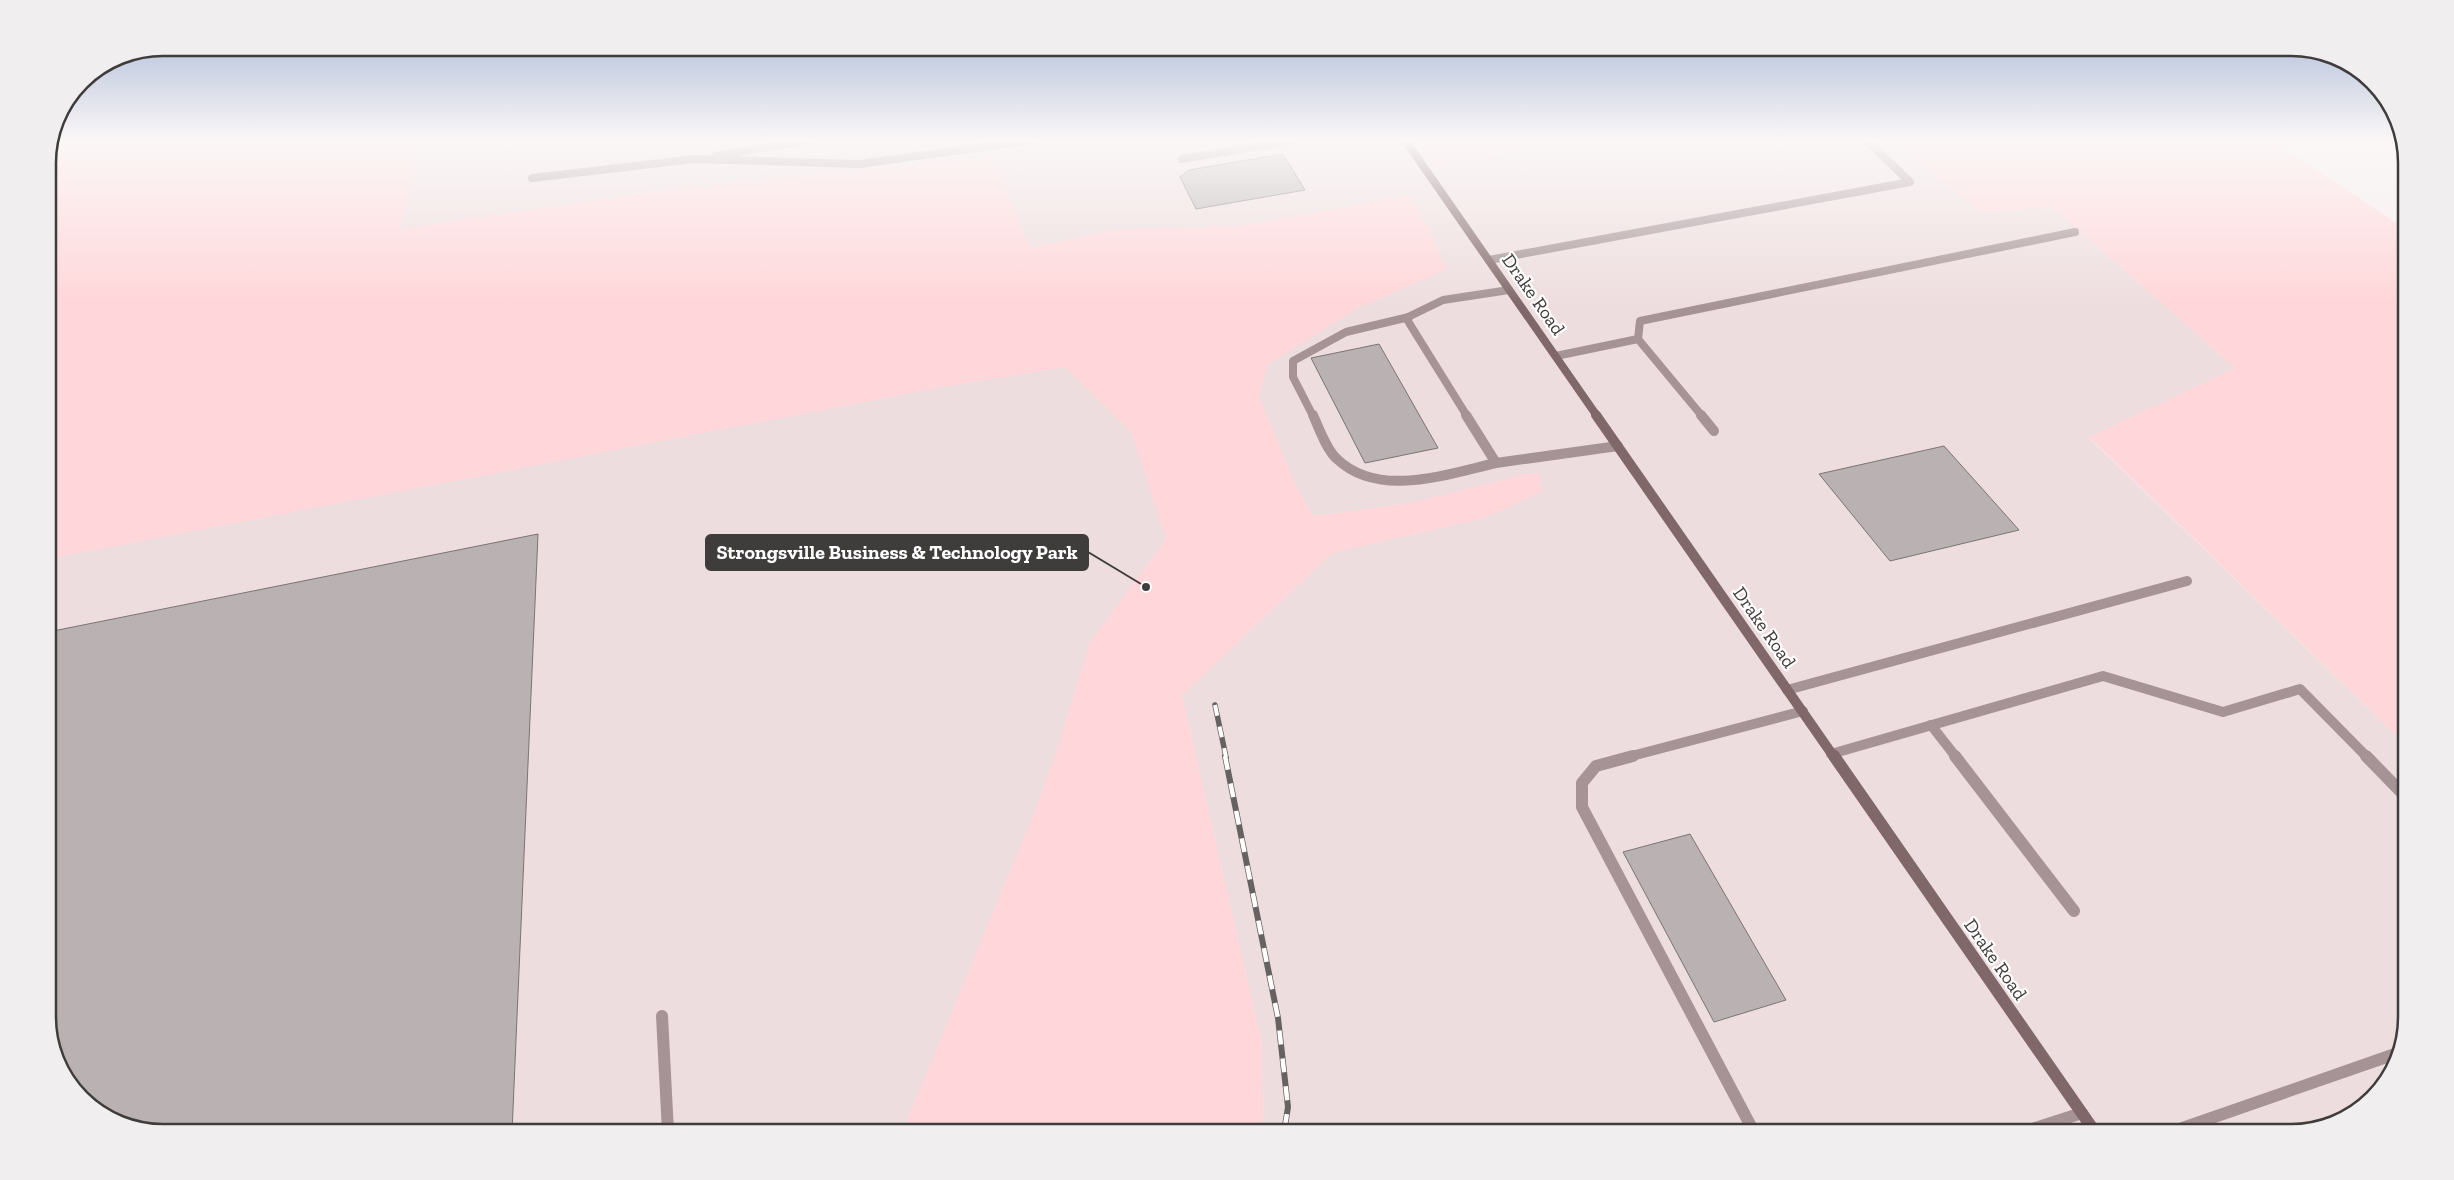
<svg xmlns="http://www.w3.org/2000/svg" width="2454" height="1180" viewBox="0 0 2454 1180" font-family="'Zilla Slab',serif">
<style>
.built{fill:#eeddde}
.green{fill:#ffd6d9}
.building{fill:#bab2b2;stroke:#7b7474}
.lines{fill:none;stroke-linecap:round;stroke-linejoin:round}
.lane-far2{stroke:#a59395;stroke-width:8}
.lane-far1{stroke:#a59395;stroke-width:10}
.lane{stroke:#a59395;stroke-width:12}
.secondary-far2{stroke:#806769;stroke-width:8}
.secondary-far1{stroke:#806769;stroke-width:10}
.secondary{stroke:#806769;stroke-width:12}
.rail-far1-casing{stroke:#666262;stroke-width:5.5}
.rail-casing{stroke:#666262;stroke-width:6}
.rail-far1{stroke:#fffdfd;stroke-width:4;stroke-dasharray:11;stroke-linecap:butt}
.rail{stroke:#fffdfd;stroke-width:4.5;stroke-dasharray:14;stroke-linecap:butt}
.labels{text-anchor:middle;stroke-width:4.5;stroke-linejoin:round;paint-order:stroke}
.street-label{font-size:19px;fill:#3f3c3c;stroke:#fffdfd}
.rim{fill:none;stroke:#3f3c3c;stroke-width:2.5}
.leader{fill:none;stroke:#3f3c3c;stroke-width:2}
.callout-dot{fill:#3f3c3c;stroke:#fffdfd;stroke-width:2}
.callout{fill:#3f3c3c;stroke:#3f3c3c;stroke-width:2}
.callout-label{font-size:20px;text-anchor:middle;font-weight:bold;fill:#fff}
</style>
<rect width="100%" height="100%" fill="#f6eeee"/>
<!-- built -->
<polygon class="built" points="422,140 1978,140 2235,368 2089,438 2400,739 2406,737 2406,1017 2395,1068 2355,1113 2291,1132 163,1132 112,1121 67,1081 48,1025 48,281 400,229"/>
<!-- green -->
<g class="green">
<polygon points="51,140 422,140 400,229 670,189 992,158 1030,248 1119,229 1239,226 1409,195 1430,230 1446,269 1358,308 1267,365 1259,397 1296,486 1313,516 1406,504 1528,474 1540,473 1541,492 1484,518 1332,553 1182,695 1262,1043 1263,1132 904,1132 909,1115 1033,816 1058,747 1089,644 1166,539 1132,433 1065,367 937,388 48,559 48,156"/>
<polygon points="1418,140 1582,140 1436,166"/>
<polygon points="1892,140 2273,140 2406,230 2406,737 2400,739 2089,437 2235,368 2053,207 1982,212"/>
</g>
<!-- building -->
<g class="building">
<polygon points="1283,154 1305,190 1196,209 1180,177 1189,170"/>
<polygon points="1379,344 1438,448 1365,463 1311,358"/>
<polygon points="1944,446 2019,530 1890,561 1819,474"/>
<polygon points="538,534 512,1132 163,1132 112,1121 67,1081 48,1025 48,632"/>
<polygon points="1690,834 1786,1000 1714,1022 1623,852"/>
</g>
<g class="lines">
<!-- lane-far2 -->
<g class="lane-far2">
<polyline points="716,156 809,140"/>
<polyline points="1182,159 1295,140"/>
<polyline points="532,178 694,159 859,164 1034,140"/>
<polyline points="1489,260 1910,182 1866,140"/>
<polyline points="1638,339 1702,416"/>
<polyline points="1556,356 1638,339 1640,321 2075,232"/>
<polyline points="1313,416 1293,377 1293,361 1346,332 1409,317"/>
<polyline points="1467,416 1406,318 1443,300 1509,290"/>
</g>
<!-- lane-far1 -->
<g class="lane-far1">
<path d="M1313,415C1319,428 1326,449 1337,459C1379,499 1447,474 1496,463"/>
<polyline points="1466,415 1496,463 1618,446"/>
<polyline points="1701,415 1714,431"/>
<polyline points="1787,690 2187,581"/>
<polyline points="1931,725 1956,757"/>
<polyline points="1831,754 2103,676 2223,712 2300,689 2367,757"/>
<polyline points="1628,757 1803,711"/>
</g>
<!-- lane -->
<g class="lane">
<polyline points="1633,756 1596,766 1582,783 1582,807 1754,1132"/>
<polyline points="1955,756 2074,911"/>
<polyline points="2366,756 2406,797"/>
<polyline points="662,1016 668,1132"/>
<polyline points="2023,1132 2082,1113"/>
<polyline points="2171,1132 2398,1053"/>
</g>
<!-- secondary-far2 -->
<polyline class="secondary-far2" points="1405,140 1597,416"/>
<!-- secondary-far1 -->
<polyline class="secondary-far1" points="1596,415 1834,757"/>
<!-- secondary -->
<polyline class="secondary" points="1834,756 2095,1132"/>
<defs>
<polyline id="rail-far1" points="1215,705 1226,757"/>
<polyline id="rail" points="1225,756 1278,1018 1288,1107 1284,1132"/>
</defs>
<!-- rail-far1 casing -->
<use href="#rail-far1" class="rail-far1-casing"/>
<!-- rail casing -->
<use href="#rail" class="rail-casing"/>
<!-- rail-far1 -->
<use href="#rail-far1" class="rail-far1"/>
<!-- rail -->
<use href="#rail" class="rail"/>
</g>
<!-- sky -->
<linearGradient id="sky" x2="0" y2="1"><stop stop-color="#a1b2d3"/><stop offset="0.46" stop-color="#fbf7f7"/><stop offset="1" stop-color="#fbf7f7" stop-opacity="0"/></linearGradient>
<rect width="2454" height="306" fill="url(#sky)"/>
<g class="labels">
<!-- street labels -->
<g class="street-label">
<text transform="translate(1534 294) rotate(55)" y="7">Drake Road</text>
<text transform="translate(1765 627) rotate(55)" y="7">Drake Road</text>
<text transform="translate(1996 959) rotate(55)" y="7">Drake Road</text>
</g>
</g>
<!-- crop -->
<path d="M0 0H2454V1180H0ZM163 56H2291A107 107 0 0 1 2398 163V1017A107 107 0 0 1 2291 1124H163A107 107 0 0 1 56 1017V163A107 107 0 0 1 163 56Z" fill="#f0eeee" fill-rule="evenodd"/>
<path class="rim" d="M163 56H2291A107 107 0 0 1 2398 163V1017A107 107 0 0 1 2291 1124H163A107 107 0 0 1 56 1017V163A107 107 0 0 1 163 56Z"/>
<!-- callouts -->
<path class="leader" d="M1146 587L1088 552"/>
<circle class="callout-dot" cx="1146" cy="587" r="5"/>
<rect class="callout" x="706" y="535" width="382" height="35" rx="5"/>
<g class="callout-label">
<text x="897" y="559">Strongsville Business &amp; Technology Park</text>
</g>
</svg>
